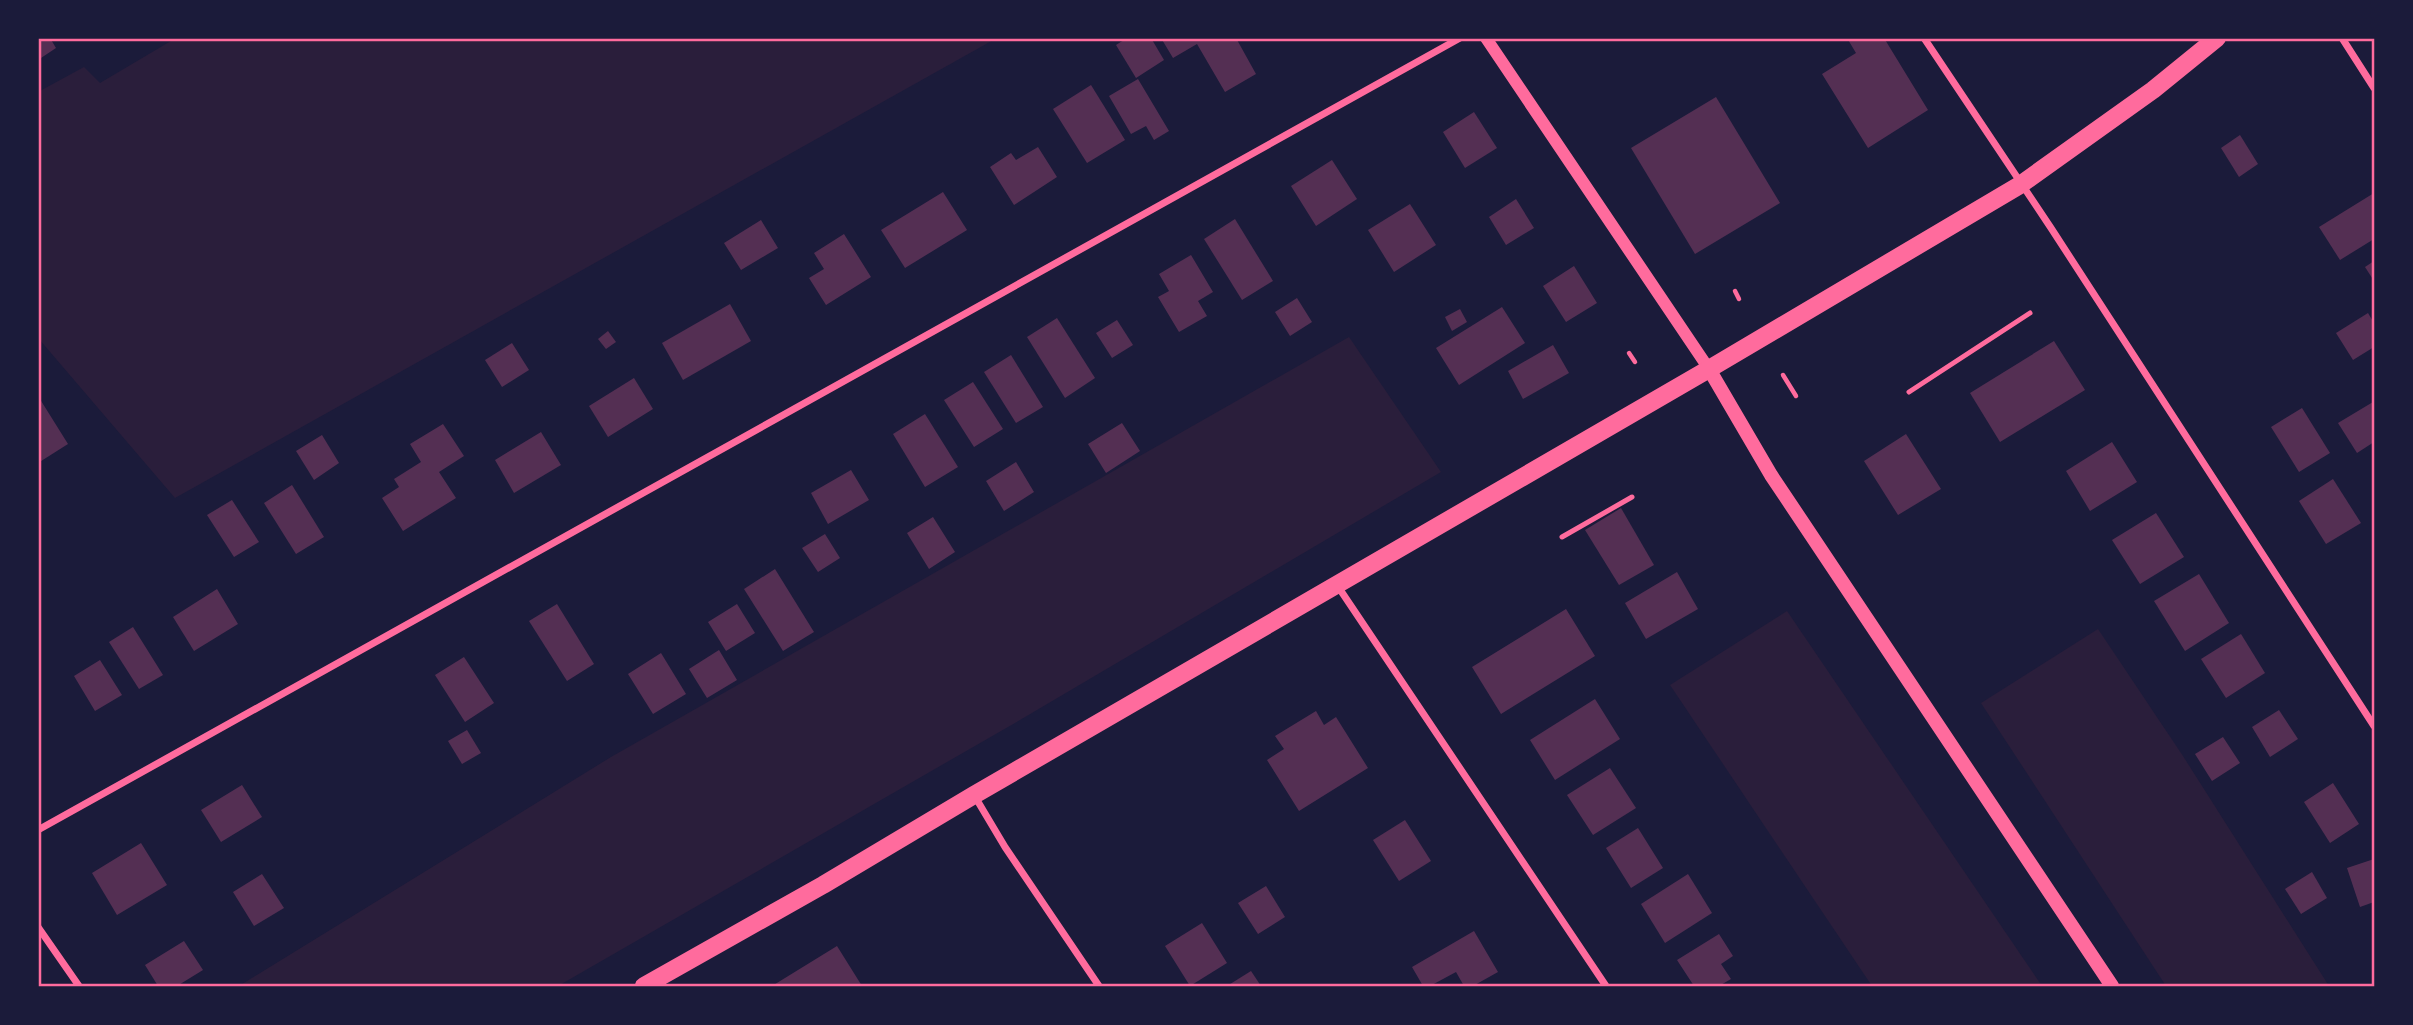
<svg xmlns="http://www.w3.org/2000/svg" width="2413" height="1025" viewBox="0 0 2413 1025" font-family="Signika,sans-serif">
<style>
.green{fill:#2a1e3b}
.building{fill:#542f53}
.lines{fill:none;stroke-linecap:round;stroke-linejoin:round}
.path{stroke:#ff6b9d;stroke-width:4.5}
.service{stroke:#ff6b9d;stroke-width:5}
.minor{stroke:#ff6b9d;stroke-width:7}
.tertiary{stroke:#ff6b9d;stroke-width:12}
.secondary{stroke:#ff6b9d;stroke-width:14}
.primary{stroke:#ff6b9d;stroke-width:18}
.neatline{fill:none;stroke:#ff6b9d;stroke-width:2.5}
</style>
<rect width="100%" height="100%" fill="#1b1b3a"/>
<!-- green -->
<g class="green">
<polygon points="176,38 995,38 995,39 175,498 39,339 38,92 84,67 100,83"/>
<polygon points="1349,337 1441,472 1020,720 558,986 239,986 611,757"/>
<polygon points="1787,611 2042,986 1872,986 1670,685"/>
<polygon points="2098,629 2183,756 2329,986 2166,986 1981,703"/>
</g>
<!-- building -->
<g class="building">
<polygon points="38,38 50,38 56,48 38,60"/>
<polygon points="1127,38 1151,38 1164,60 1136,78 1116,45"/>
<polygon points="1161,38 1236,38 1256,74 1225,92 1197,44 1173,58"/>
<polygon points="1847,38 1884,38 1928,110 1868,148 1822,74 1856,53"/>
<polygon points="1138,79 1169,131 1154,140 1146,126 1131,134 1109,96"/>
<polygon points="1091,85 1125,140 1087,163 1053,109"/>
<polygon points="1716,97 1780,203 1695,254 1631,148"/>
<polygon points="1474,112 1497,148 1465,168 1443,132"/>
<polygon points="2240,135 2258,164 2239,177 2221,148"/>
<polygon points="1038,147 1057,177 1014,205 990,167 1011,153 1016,160"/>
<polygon points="1332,160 1357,199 1316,226 1291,186"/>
<polygon points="943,192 967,230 905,268 881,230"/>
<polygon points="2374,193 2374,239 2340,260 2319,227"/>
<polygon points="1516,199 1534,228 1506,245 1489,217"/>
<polygon points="1410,204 1436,245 1394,272 1368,230"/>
<polygon points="1235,219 1273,281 1242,300 1204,239"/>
<polygon points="761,220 778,248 741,270 724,243"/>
<polygon points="844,234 871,277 826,305 809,278 824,269 814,253"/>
<polygon points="1191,255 1213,292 1198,301 1207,316 1179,332 1158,297 1169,291 1159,274"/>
<polygon points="2374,261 2374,281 2365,267"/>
<polygon points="1574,266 1597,303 1566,322 1543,286"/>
<polygon points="1297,298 1312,322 1290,336 1275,312"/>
<polygon points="730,304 751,341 683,380 662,343"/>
<polygon points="1502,307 1525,343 1459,385 1436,348"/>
<polygon points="1460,309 1467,322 1452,331 1445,317"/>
<polygon points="2368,313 2374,323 2374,347 2353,360 2336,333"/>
<polygon points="1057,318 1095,378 1065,398 1027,337"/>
<polygon points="1117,320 1133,345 1112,358 1096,333"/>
<polygon points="608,331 616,342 606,349 598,339"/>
<polygon points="2054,341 2085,390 2000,442 1970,393"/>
<polygon points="512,343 529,370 502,387 485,360"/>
<polygon points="1553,345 1569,373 1523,399 1508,371"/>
<polygon points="1011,355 1043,407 1016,423 984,372"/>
<polygon points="634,378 653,409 608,437 589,406"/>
<polygon points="973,382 1003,429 974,447 944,400"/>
<polygon points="38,396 68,444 38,463"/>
<polygon points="2373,402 2374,404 2374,442 2357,453 2338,423"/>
<polygon points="2302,408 2330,453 2299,472 2271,427"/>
<polygon points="925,414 958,467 925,487 893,434"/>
<polygon points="1122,423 1140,451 1106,473 1088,444"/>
<polygon points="443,424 464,456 439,472 456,498 403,531 382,498 399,487 394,479 421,462 410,444"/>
<polygon points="541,432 561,465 514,493 495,460"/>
<polygon points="1906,434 1941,489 1898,515 1864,461"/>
<polygon points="322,435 339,463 314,480 296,451"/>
<polygon points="2112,442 2137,482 2090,511 2066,471"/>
<polygon points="1016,462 1034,492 1004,511 986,481"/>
<polygon points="851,470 869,500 828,524 811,493"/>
<polygon points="2333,479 2361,523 2326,544 2299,501"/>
<polygon points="292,485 324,537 296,554 264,503"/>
<polygon points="232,500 259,542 234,557 207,515"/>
<polygon points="1621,508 1654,565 1619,585 1585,530"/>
<polygon points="2156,513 2184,557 2140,584 2112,540"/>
<polygon points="933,517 955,552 929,569 907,533"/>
<polygon points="825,534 840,558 818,572 802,548"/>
<polygon points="775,569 814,632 783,651 744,589"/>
<polygon points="1677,572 1698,609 1646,639 1625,603"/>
<polygon points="2199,574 2229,623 2185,651 2154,601"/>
<polygon points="217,589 238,624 194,651 173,617"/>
<polygon points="557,604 594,664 567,681 529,621"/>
<polygon points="737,604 755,633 726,651 708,622"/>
<polygon points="1566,609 1595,656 1501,714 1472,667"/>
<polygon points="133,627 163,675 139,689 109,642"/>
<polygon points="2241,634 2265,673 2226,698 2201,659"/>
<polygon points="719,650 737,680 707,698 689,669"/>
<polygon points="661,653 686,694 653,714 628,674"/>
<polygon points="464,657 494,703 465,722 435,675"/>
<polygon points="100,660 122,695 95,711 74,676"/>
<polygon points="1595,699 1620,739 1555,780 1530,740"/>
<polygon points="2279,710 2298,739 2270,757 2252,727"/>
<polygon points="1316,711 1324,725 1336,717 1368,768 1299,811 1267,760 1284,749 1275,736"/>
<polygon points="467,730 481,753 462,764 448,741"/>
<polygon points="2223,737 2240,763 2212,781 2195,754"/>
<polygon points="1610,768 1636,808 1593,835 1567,795"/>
<polygon points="2333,783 2359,824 2330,843 2304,802"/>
<polygon points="242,785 262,817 221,842 201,810"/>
<polygon points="1405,820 1431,861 1399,881 1373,840"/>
<polygon points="1638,828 1663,868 1631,888 1606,848"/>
<polygon points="141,843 167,885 117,915 92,873"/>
<polygon points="2374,859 2374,902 2360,907 2347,868"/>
<polygon points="2312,872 2327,898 2301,914 2285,889"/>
<polygon points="262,874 284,908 254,926 233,892"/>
<polygon points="1688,874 1712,913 1665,943 1641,904"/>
<polygon points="1266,886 1285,917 1258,934 1238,903"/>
<polygon points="1202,923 1227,963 1190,986 1165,946"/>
<polygon points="1474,931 1498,972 1473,986 1464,986 1456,972 1430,986 1423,986 1412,967"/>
<polygon points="1719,934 1733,956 1721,964 1731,979 1719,986 1694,986 1677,960"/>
<polygon points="184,941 203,970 177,986 158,986 145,965"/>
<polygon points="837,946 862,986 772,986"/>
<polygon points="1251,971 1261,986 1227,986"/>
</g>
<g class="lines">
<!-- path -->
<g class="path">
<polyline points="1735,291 1739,299"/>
<polyline points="1629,353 1635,362"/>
<polyline points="1783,375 1796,396"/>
</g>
<!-- service -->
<g class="service">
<polyline points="1909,392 2030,313"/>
<polyline points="1562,537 1632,497"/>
</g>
<!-- minor -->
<g class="minor">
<polyline points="1924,38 2051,228 2374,726"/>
<polyline points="2342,38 2374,88"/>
<polyline points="1337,585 1606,986"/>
<polyline points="974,795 1005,847 1099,986"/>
<polyline points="38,830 1460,38"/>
<polyline points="38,927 79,986"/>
</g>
<!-- tertiary -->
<polyline class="tertiary" points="1486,38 1709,369"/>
<!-- secondary -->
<polyline class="secondary" points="1709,369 1771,475 2112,986"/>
<!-- primary -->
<polyline class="primary" points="644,986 823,885 974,795 1709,369 2020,185 2153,90 2217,38"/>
</g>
<!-- border -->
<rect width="2413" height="1025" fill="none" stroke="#1b1b3a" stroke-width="80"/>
<rect x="40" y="40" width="2333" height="945" class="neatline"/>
</svg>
